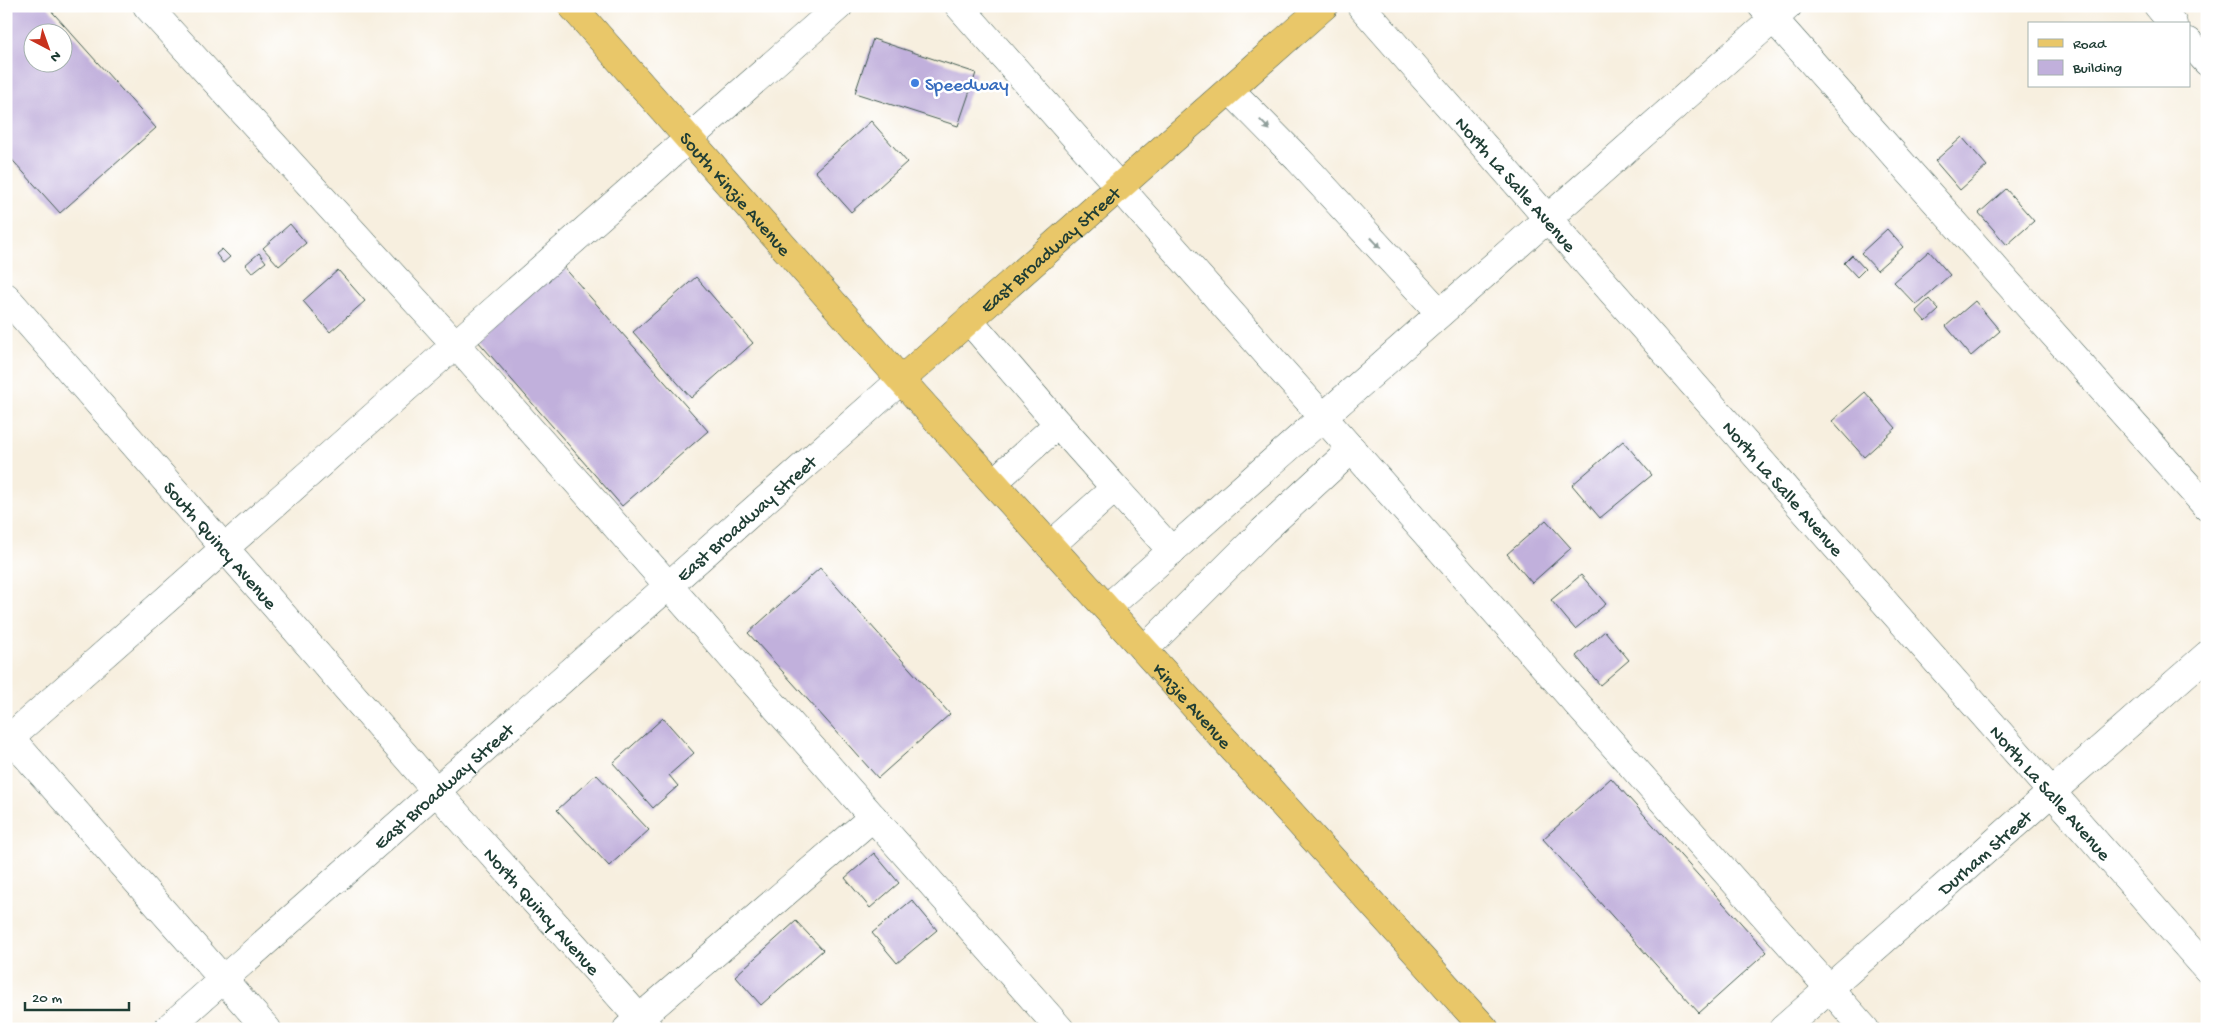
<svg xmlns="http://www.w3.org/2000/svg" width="2213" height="1035" viewBox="0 0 2213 1035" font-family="'Gochi Hand',sans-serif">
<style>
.building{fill:#c1b0dc;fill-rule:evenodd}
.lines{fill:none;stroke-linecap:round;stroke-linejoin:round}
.minor-casing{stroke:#3f584e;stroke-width:29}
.major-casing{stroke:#3f584e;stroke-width:29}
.minor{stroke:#fff;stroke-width:28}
.major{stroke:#e9c769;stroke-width:28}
.oneway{fill:#8f9e9a}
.shop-dot{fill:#3f7fe0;stroke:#fff;stroke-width:2}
.labels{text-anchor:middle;stroke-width:5;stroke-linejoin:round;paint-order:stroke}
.shop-label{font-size:19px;fill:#366cbe;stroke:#fff;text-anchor:start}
.street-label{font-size:19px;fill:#1f3d34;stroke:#fff}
</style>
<rect width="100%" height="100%" fill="#fff"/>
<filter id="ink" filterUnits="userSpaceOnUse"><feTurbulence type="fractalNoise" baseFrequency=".02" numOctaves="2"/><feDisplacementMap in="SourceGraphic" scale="10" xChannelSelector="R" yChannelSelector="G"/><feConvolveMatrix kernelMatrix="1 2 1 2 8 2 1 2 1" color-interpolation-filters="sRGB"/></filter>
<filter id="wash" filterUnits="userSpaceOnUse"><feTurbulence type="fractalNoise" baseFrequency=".0096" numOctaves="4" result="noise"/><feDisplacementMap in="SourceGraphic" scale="20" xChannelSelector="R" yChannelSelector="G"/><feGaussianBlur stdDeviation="1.12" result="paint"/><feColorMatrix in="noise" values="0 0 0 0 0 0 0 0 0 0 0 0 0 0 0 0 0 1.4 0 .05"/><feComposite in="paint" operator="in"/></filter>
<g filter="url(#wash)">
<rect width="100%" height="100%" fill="#f7efdf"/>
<g id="blocks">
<!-- building -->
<g class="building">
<path d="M6,6H47L156,128L60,213L6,153ZM32,32H62V62H32Z"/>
<polygon points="873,39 976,73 958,126 855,93"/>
<polygon points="871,121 907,162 851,212 815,171"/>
<polygon points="1962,137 1987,166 1960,190 1935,161"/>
<polygon points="2006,189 2034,221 2007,245 1979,213"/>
<polygon points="290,224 306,243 279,266 263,248"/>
<polygon points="1887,229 1903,247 1877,270 1861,253"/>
<polygon points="222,249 230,257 223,263 216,254"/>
<polygon points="1929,251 1950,275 1916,305 1894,282"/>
<polygon points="259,253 266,262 252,273 245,265"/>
<polygon points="1852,255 1865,269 1857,277 1844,263"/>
<polygon points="562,265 708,431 622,506 477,340"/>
<polygon points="338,270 365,301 330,332 303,301"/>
<polygon points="696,277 753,343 691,398 633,332"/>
<polygon points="1929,299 1939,310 1926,322 1916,311"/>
<polygon points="1975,301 2000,331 1971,356 1946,326"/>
<polygon points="1865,392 1896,428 1864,457 1832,421"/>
<polygon points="1623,441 1652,475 1600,518 1572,485"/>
<polygon points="1546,520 1571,548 1532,583 1507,554"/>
<polygon points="820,568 950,714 878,778 748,633"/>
<polygon points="1581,575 1606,604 1575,629 1551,600"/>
<polygon points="1605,631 1629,660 1600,685 1576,656"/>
<polygon points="663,718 694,753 669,775 678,786 653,808 613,763"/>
<polygon points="596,774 649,830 609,866 557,810"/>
<polygon points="1611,778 1767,952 1699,1013 1543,839"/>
<polygon points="874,853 899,883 870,908 845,878"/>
<polygon points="912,900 937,930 897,963 872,933"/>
<polygon points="796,921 823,950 761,1005 735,976"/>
</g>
</g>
</g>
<g filter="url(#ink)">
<use href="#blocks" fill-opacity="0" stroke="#3f584e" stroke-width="1"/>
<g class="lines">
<defs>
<g id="minor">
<polyline points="147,6 456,345 1060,1029"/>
<polyline points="959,6 1865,1029"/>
<path id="s1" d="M1361,6L2207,969"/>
<polyline points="1762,6 2207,507"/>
<polyline points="2158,6 2173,24"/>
<polyline points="2189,42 2207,62"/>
<polyline points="1230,90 1298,159 1440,313"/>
<path id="s2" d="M6,297L436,791L649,1029"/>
<polyline points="969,320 1058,424 994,482"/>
<polyline points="1115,488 1172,551"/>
<polyline points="1050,546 1115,488 1058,424"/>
<polyline points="1107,608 1788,6"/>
<polyline points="1144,650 1263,531 1352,449"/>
<polyline points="6,733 267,1029"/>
<polyline points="6,741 839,6"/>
<path id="s3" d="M167,1029L901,380"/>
<polyline points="627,1029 873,817"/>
<path id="s4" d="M1783,1029L2207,655"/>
</g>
<g id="major">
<path id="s5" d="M572,6L901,380L1485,1029"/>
<path id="s6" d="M901,380L1324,6"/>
</g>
</defs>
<!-- minor casing -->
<use href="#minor" class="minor-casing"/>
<!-- major casing -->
<use href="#major" class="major-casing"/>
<!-- minor -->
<use href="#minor" class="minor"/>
<!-- major -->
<use href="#major" class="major"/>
</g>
<!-- one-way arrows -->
<defs><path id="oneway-solid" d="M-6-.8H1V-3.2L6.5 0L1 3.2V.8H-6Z" transform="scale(1.25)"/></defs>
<g class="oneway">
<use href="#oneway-solid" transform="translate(1265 125) rotate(46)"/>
<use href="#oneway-solid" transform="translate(1376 243) rotate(47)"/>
</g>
</g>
<!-- markers -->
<circle class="shop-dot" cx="915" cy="83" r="5"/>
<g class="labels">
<!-- shop labels -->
<g class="shop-label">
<text x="925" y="90">Speedway</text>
</g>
<!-- street labels -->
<g class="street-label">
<text dy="7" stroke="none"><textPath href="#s1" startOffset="236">North La Salle Avenue</textPath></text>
<text dy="7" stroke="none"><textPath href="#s5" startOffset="249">South Kinzie Avenue</textPath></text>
<text dy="7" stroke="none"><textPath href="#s6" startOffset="198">East Broadway Street</textPath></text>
<text dy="7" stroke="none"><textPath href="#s1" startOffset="641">North La Salle Avenue</textPath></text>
<text dy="7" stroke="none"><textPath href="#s3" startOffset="772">East Broadway Street</textPath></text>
<text dy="7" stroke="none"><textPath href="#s2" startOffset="328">South Quincy Avenue</textPath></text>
<text dy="7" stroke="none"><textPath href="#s5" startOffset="935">Kinzie Avenue</textPath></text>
<text dy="7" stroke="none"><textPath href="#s3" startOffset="368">East Broadway Street</textPath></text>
<text dy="7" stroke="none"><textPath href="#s1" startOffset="1046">North La Salle Avenue</textPath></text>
<text dy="7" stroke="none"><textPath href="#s4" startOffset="268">Durham Street</textPath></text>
<text dy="7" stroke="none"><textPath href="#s2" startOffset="815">North Quincy Avenue</textPath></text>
</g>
</g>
<!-- margin -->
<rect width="2213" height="1035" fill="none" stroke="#fff" stroke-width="25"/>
<!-- legend -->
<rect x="2028" y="22" width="162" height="65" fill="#ffffff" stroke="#a5b1ae"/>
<rect x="2038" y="39" width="25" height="8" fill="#e9c769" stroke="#a5b1ae"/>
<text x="2073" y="48" font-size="15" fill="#1f3d34">Road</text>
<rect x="2038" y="60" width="25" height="15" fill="#c1b0dc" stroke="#a5b1ae"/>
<text x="2073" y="72" font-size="15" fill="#1f3d34">Building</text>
<!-- north arrow -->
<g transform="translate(48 48) rotate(139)"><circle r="24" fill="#ffffff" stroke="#a5b1ae"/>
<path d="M0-4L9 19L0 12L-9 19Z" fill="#c8321e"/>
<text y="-8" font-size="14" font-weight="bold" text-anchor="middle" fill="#1f3d34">N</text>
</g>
<!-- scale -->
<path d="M25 1002v8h104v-8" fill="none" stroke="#1f3d34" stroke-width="2.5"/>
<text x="32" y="1002" font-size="15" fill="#1f3d34" stroke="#ffffff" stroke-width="4" paint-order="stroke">20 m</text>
</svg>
